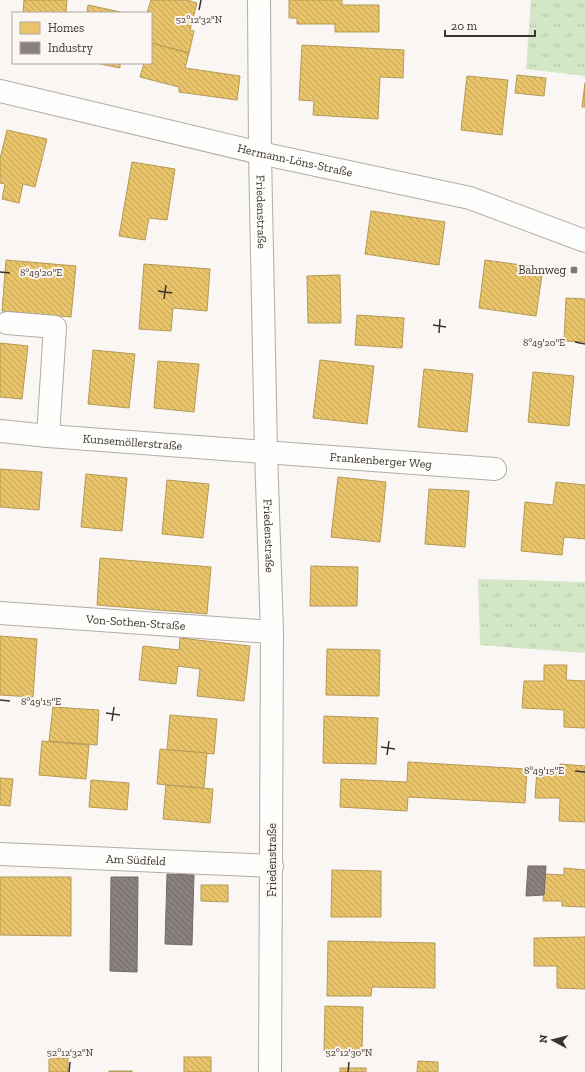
<svg xmlns="http://www.w3.org/2000/svg" width="585" height="1072" viewBox="0 0 585 1072" font-family="'Zilla Slab',serif">
<style>
.grass{fill:url(#grass-tufts)}
.homes{fill:url(#homes-back-hatch);stroke:#b59957}
.industry{fill:url(#industry-back-hatch);stroke:#736a64}
.lines{fill:none;stroke-linecap:round;stroke-linejoin:round}
.minor-casing{stroke:#b2aca7;stroke-width:24}
.minor{stroke:#fefefd;stroke-width:22}
.ticks{fill:none;stroke:#3d342b;stroke-width:1.5}
.poi-dot{fill:#7f7871;stroke:#fbf6f2;stroke-width:1.5}
.labels{text-anchor:middle;stroke-width:4;stroke-linejoin:round;paint-order:stroke}
.street-label{font-size:12px;fill:#3d342b;stroke:#fbf6f2}
.poi-label{font-size:12px;fill:#3d342b;stroke:#fbf6f2;text-anchor:end}
.ticks-label{font-size:10px;text-anchor:middle;fill:#3d342b;stroke:#fbf6f2;stroke-width:4;stroke-linejoin:round;paint-order:stroke}
</style>
<defs>
<pattern id="grass-tufts" width="24" height="20" patternUnits="userSpaceOnUse"><rect width="24" height="20" fill="#d3e6c6"/><path d="M3 7l-1-3M5 7V3M7 7l1-3M15 17l-1-3M17 17v-4M19 17l1-3" fill="none" stroke="#b6c6aa"/></pattern>
<pattern id="homes-back-hatch" width="6" height="6" patternUnits="userSpaceOnUse"><rect width="6" height="6" fill="#e9c46a"/><path d="M-1 5l2 2M0 0l6 6M5-1l2 2" fill="none" stroke="#bea057"/></pattern>
<pattern id="industry-back-hatch" width="6" height="6" patternUnits="userSpaceOnUse"><rect width="6" height="6" fill="#8a817c"/><path d="M-1 5l2 2M0 0l6 6M5-1l2 2" fill="none" stroke="#726a66"/></pattern>
</defs>
<rect width="100%" height="100%" fill="#f9f6f4"/>
<!-- grass -->
<g class="grass">
<polygon points="531,0 585,0 585,76 526,69"/>
<polygon points="478,579 585,582 585,653 480,645"/>
</g>
<!-- homes -->
<g class="homes">
<polygon points="24,0 67,0 66,13 23,13"/>
<polygon points="151,0 187,0 197,3 190,30 194,31 189,53 151,43 151,13 147,13"/>
<polygon points="289,0 342,0 342,5 379,5 379,32 335,32 335,24 297,24 297,18 289,18"/>
<polygon points="88,5 125,13 87,13"/>
<polygon points="151,43 189,53 185,68 240,76 237,100 179,92 179,87 140,77 144,63 151,63"/>
<polygon points="302,45 404,50 403,78 380,77 378,119 313,115 314,101 299,100"/>
<polygon points="96,63 120,63 120,68"/>
<polygon points="517,75 546,78 544,96 515,93"/>
<polygon points="467,76 508,80 502,135 461,130"/>
<polygon points="585,83 585,107 582,107"/>
<polygon points="7,130 47,139 35,187 23,184 19,203 2,199 5,184 0,183 0,159"/>
<polygon points="132,162 175,169 167,220 149,218 145,240 119,236"/>
<polygon points="371,211 445,222 439,265 365,254"/>
<polygon points="6,260 76,266 71,317 2,311"/>
<polygon points="485,260 543,268 536,316 479,308"/>
<polygon points="144,264 210,269 207,311 173,308 171,331 139,329"/>
<polygon points="340,275 341,323 308,323 307,276"/>
<polygon points="566,298 585,299 585,342 564,341"/>
<polygon points="357,315 404,318 402,348 355,345"/>
<polygon points="0,343 28,346 22,399 0,397"/>
<polygon points="93,350 135,354 129,408 88,404"/>
<polygon points="320,360 374,366 367,424 313,418"/>
<polygon points="158,361 199,364 194,412 154,408"/>
<polygon points="424,369 473,374 467,432 418,427"/>
<polygon points="533,372 574,376 569,426 528,422"/>
<polygon points="0,469 42,472 39,510 0,507"/>
<polygon points="86,474 127,478 122,531 81,527"/>
<polygon points="338,477 386,482 380,542 331,537"/>
<polygon points="167,480 209,484 203,538 162,534"/>
<polygon points="556,482 585,485 585,539 564,537 562,555 521,551 525,502 553,505"/>
<polygon points="429,489 469,491 465,547 425,544"/>
<polygon points="100,558 211,567 207,614 97,605"/>
<polygon points="311,566 358,567 357,606 310,606"/>
<polygon points="0,636 37,639 33,697 0,695"/>
<polygon points="180,638 250,646 244,701 197,696 200,669 178,666 176,684 139,680 143,646 179,650"/>
<polygon points="327,649 380,650 379,696 326,695"/>
<polygon points="544,665 567,665 566,680 585,681 585,728 564,727 564,710 522,708 524,681 544,681"/>
<polygon points="53,707 99,710 97,745 49,741"/>
<polygon points="170,715 217,719 214,754 167,750"/>
<polygon points="324,716 378,718 376,764 323,763"/>
<polygon points="42,741 89,745 86,779 39,775"/>
<polygon points="160,749 207,753 204,788 157,784"/>
<polygon points="408,762 527,769 525,803 408,797 407,811 340,807 341,779 407,782"/>
<polygon points="560,764 585,766 585,822 559,821 560,798 535,798 537,769 560,769"/>
<polygon points="0,778 13,779 10,806 0,805"/>
<polygon points="91,780 129,783 127,810 89,807"/>
<polygon points="166,785 213,789 210,823 163,819"/>
<polygon points="564,868 585,870 585,907 562,906 562,901 543,901 545,874 564,875"/>
<polygon points="332,870 381,871 381,917 331,917"/>
<polygon points="0,877 71,877 71,936 0,935"/>
<polygon points="201,885 228,885 228,902 201,901"/>
<polygon points="585,937 585,989 557,988 557,966 534,966 534,938"/>
<polygon points="328,941 435,943 435,988 372,987 371,996 327,996"/>
<polygon points="325,1006 363,1007 362,1051 324,1051"/>
<rect x="184" y="1057" width="27" height="15"/>
<rect x="49" y="1058" width="19" height="14"/>
<polygon points="418,1061 438,1062 438,1072 417,1072"/>
<rect x="340" y="1068" width="26" height="4"/>
<rect x="109" y="1071" width="23" height="1"/>
</g>
<!-- industry -->
<g class="industry">
<polygon points="528,866 546,866 544,895 526,896"/>
<polygon points="167,874 194,875 192,945 165,944"/>
<polygon points="111,877 138,877 137,972 110,971"/>
</g>
<g class="lines">
<defs>
<g id="minor">
<path id="s1" d="M259,0L260,153L266,452L272,632L270,1072"/>
<path id="s2" d="M0,91L260,153L470,198L585,241"/>
<polyline points="7,323 55,327 48,436"/>
<path id="s3" d="M0,431L48,436L495,469"/>
<path id="s4" d="M0,613L272,632"/>
<path id="s5" d="M0,854L272,866"/>
</g>
</defs>
<!-- minor casing -->
<use href="#minor" class="minor-casing"/>
<!-- minor -->
<use href="#minor" class="minor"/>
</g>
<!-- ticks -->
<path class="ticks" d="M199,10L201,0M0,272L10,273M158,291L172,293M164,299L166,285M433,325L446,327M439,333L440,319M575,342L585,344M0,700L10,701M106,713L120,715M112,721L114,707M381,747L395,749M387,755L389,741M575,771L585,772M69,1072L70,1062M348,1072L349,1062"/>
<!-- markers -->
<rect class="poi-dot" x="570" y="266" width="8" height="8" rx="2"/>
<g class="labels">
<!-- street labels -->
<g class="street-label">
<text dy="4" stroke="none"><textPath href="#s2" startOffset="303">Hermann-Löns-Straße</textPath></text>
<text dy="4" stroke="none"><textPath href="#s1" startOffset="212">Friedenstraße</textPath></text>
<text dy="4" stroke="none"><textPath href="#s3" startOffset="133">Kunsemöllerstraße</textPath></text>
<text dy="4" stroke="none"><textPath href="#s3" startOffset="382">Frankenberger Weg</textPath></text>
<text dy="4" stroke="none"><textPath href="#s1" startOffset="536">Friedenstraße</textPath></text>
<text dy="4" stroke="none"><textPath href="#s4" startOffset="136">Von-Sothen-Straße</textPath></text>
<text dy="4" stroke="none"><textPath href="#s5" startOffset="136">Am Südfeld</textPath></text>
<text transform="translate(272 860) rotate(-90)" y="4">Friedenstraße</text>
</g>
<!-- poi labels -->
<g class="poi-label">
<text x="566" y="274">Bahnweg</text>
</g>
</g>
<g class="ticks-label">
<text x="199" y="23">52°12'32"N</text>
<text x="41" y="276">8°49'20"E</text>
<text x="544" y="346">8°49'20"E</text>
<text x="41" y="705">8°49'15"E</text>
<text x="544" y="774">8°49'15"E</text>
<text x="70" y="1056">52°12'32"N</text>
<text x="349" y="1056">52°12'30"N</text>
</g>
<!-- legend -->
<rect x="12" y="12" width="140" height="52" fill="#fbf6f2" stroke="#afa8a2"/>
<rect x="20" y="22" width="20" height="12" fill="#e9c46a" stroke="#afa8a2"/>
<text x="48" y="32" font-size="12" fill="#3d342b">Homes</text>
<rect x="20" y="42" width="20" height="12" fill="#8a817c" stroke="#afa8a2"/>
<text x="48" y="52" font-size="12" fill="#3d342b">Industry</text>
<!-- north arrow -->
<g transform="translate(553 1040) rotate(277)" stroke="#fbf6f2" stroke-width="3" paint-order="stroke">
<path d="M0-3L7 15L0 10L-7 15Z" fill="#3d342b"/>
<text y="-6" font-size="11" font-weight="bold" text-anchor="middle" fill="#3d342b">N</text>
</g>
<!-- scale -->
<path d="M445 30v6h90v-6" fill="none" stroke="#3d342b" stroke-width="2"/>
<text x="451" y="30" font-size="12" fill="#3d342b" stroke="#fbf6f2" stroke-width="3" paint-order="stroke">20 m</text>
</svg>
